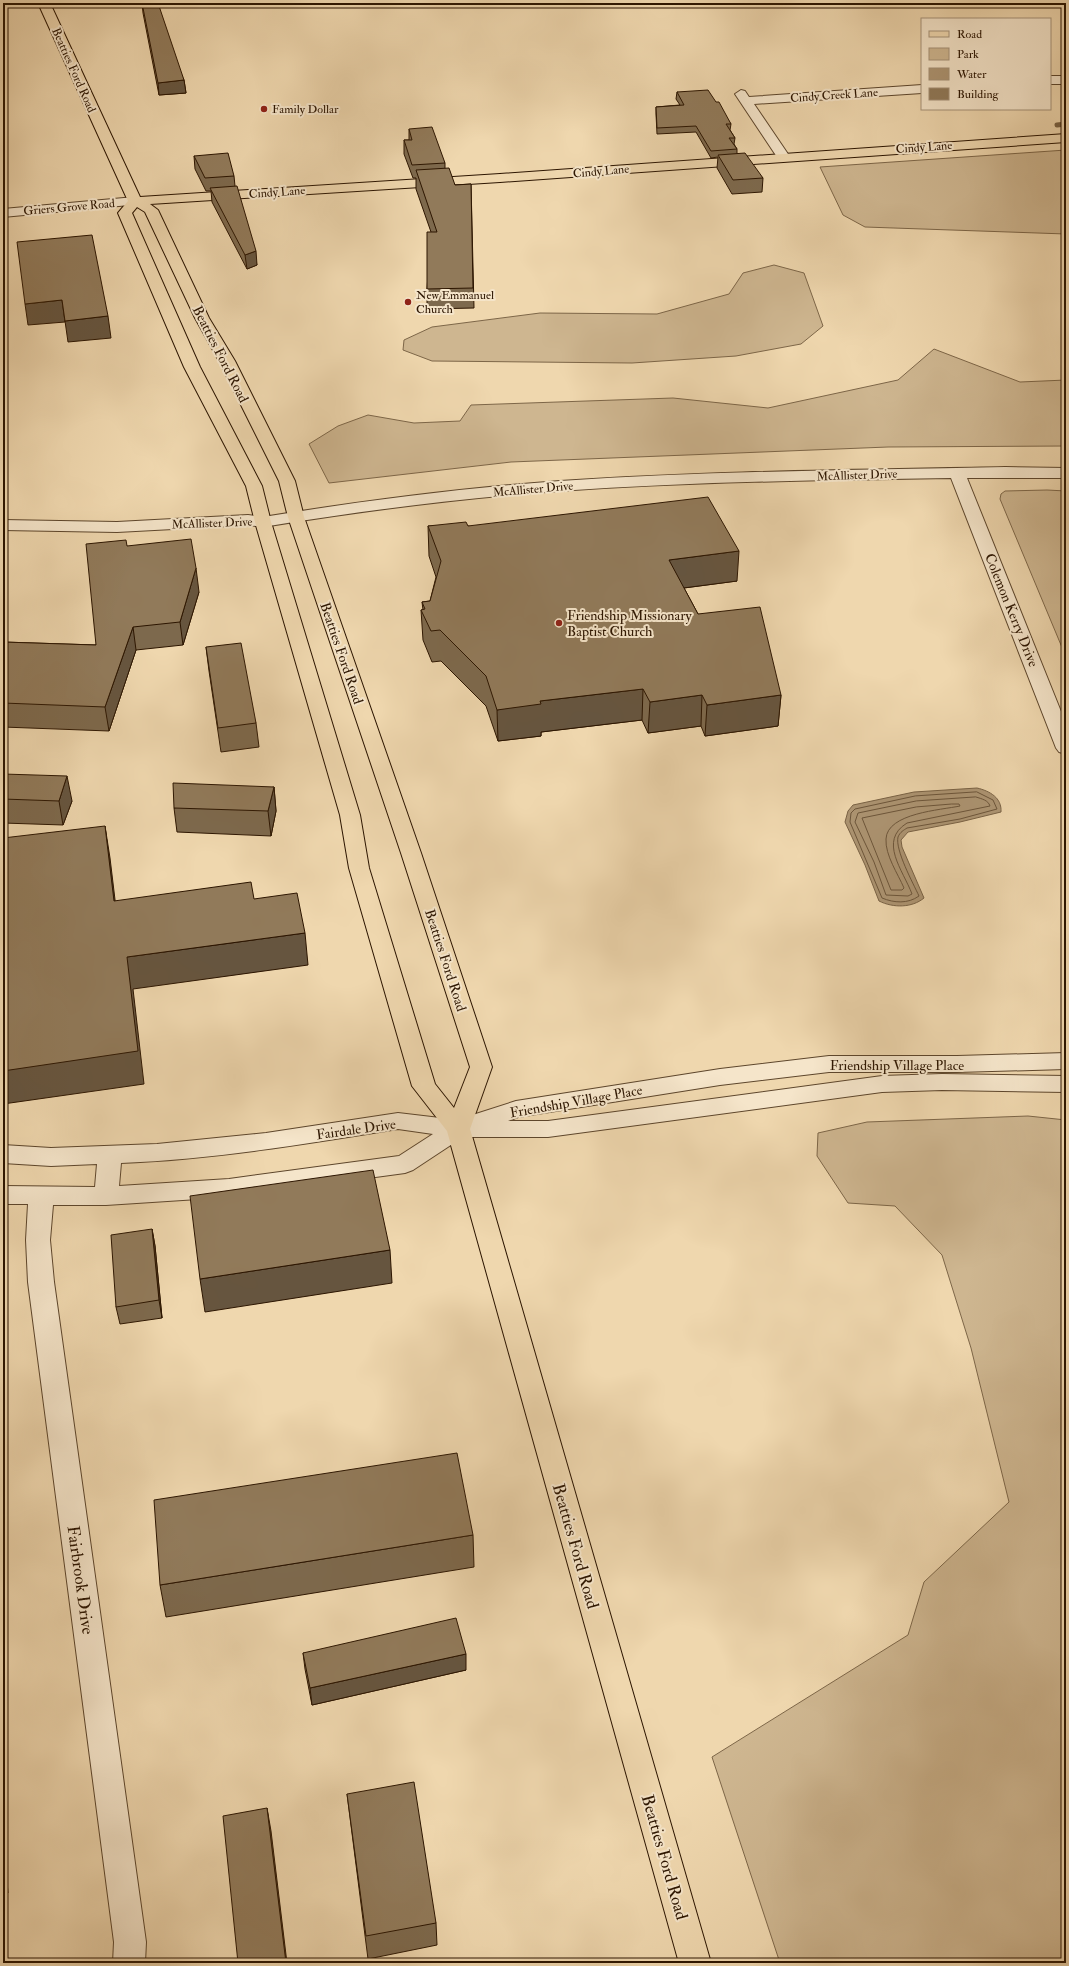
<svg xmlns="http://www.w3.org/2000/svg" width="1069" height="1966" viewBox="0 0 1069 1966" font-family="'IM FELL Double Pica',serif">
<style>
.green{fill:#ceb690;stroke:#7d6648}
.water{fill:#ad9573;stroke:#796245}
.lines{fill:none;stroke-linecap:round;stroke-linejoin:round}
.shore{stroke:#6c553a;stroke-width:1}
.stream{stroke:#796245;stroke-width:5}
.minor-casing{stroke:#5d462c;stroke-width:2}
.major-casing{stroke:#2c1500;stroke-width:2}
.minor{fill:#f5e5ca;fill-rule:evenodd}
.major{fill:#efd7ae;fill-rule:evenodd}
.wall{fill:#7d694d;stroke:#2c1500}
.shaded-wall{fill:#66553f;stroke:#2c1500}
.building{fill:#917a5a;stroke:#2c1500}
.poi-dot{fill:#8f2418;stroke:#f5e5ca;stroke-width:1.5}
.labels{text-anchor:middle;stroke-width:4;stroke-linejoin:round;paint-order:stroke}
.far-street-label{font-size:12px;fill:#2c1500;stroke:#f5e5ca}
.far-poi-label{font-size:12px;fill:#2c1500;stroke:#f5e5ca;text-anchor:start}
.street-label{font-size:14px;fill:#2c1500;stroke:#f5e5ca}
.poi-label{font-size:14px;fill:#2c1500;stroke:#f5e5ca;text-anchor:start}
.near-street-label{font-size:17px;fill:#2c1500;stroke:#f5e5ca}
</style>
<rect width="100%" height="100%" fill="#efd7ae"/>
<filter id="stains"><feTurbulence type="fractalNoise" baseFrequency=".005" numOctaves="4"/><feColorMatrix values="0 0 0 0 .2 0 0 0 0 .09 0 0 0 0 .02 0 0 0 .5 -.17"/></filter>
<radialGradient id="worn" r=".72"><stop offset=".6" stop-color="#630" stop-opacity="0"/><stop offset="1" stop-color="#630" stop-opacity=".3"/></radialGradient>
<!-- green -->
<g class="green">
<polygon points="1066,150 1066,234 865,227 843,215 820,167"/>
<polygon points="774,265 804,273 823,326 801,344 736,356 632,363 432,361 403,350 404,340 432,327 540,313 657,314 729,294 743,273"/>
<polygon points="934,349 1020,382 1066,380 1066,446 888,447 511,462 329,483 309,444 338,426 368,415 414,423 460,421 471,405 673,398 768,408 898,380"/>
<polygon points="1047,490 1066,491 1066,657 1000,499 1001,494 1005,491"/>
<polygon points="1028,1116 1066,1120 1066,1963 780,1963 712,1757 908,1635 924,1582 1009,1502 971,1348 942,1255 895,1206 848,1203 817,1156 818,1133 867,1122"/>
</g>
<!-- water -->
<path class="water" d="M977,788C990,791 1002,798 1001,812L960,822L908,832L901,840L902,847L924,898C912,908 893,908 879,901L865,865L845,822L848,811L853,805L914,792Z"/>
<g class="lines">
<!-- shore -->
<g class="shore">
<path d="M977,792L993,800L997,809L960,819L907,828C904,830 900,832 898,837C895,850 913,883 919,896C908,904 894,903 882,898L850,822L851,813L855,809L915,796Z"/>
<path d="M976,797C982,799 988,800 990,806L907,823C878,841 903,870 912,894L908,896L886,895L874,862L855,822L858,813L916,801Z"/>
<path d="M952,804H959L960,806C941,810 887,813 886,839C885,855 898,874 904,888L902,890H891L862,818L916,807Z"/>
</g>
<!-- stream -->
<polyline class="stream" points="1057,125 1066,124"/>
<defs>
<g id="minor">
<rect x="1050" y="76" width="16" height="8"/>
<polygon points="922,85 922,93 754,104 790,157 784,161 779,160 735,94 741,90 745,91 749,97"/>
<polygon points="135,197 140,198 142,201 140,204 3,217 3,209"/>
<path d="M1005,467L1066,468V478H967L1066,724V754L1059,752L1056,748L951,478C820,480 689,482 559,491C460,498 361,511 263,527L248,525L117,532L3,530V520L117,522L248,515L263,517C362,501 460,488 560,481C708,471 857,470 1005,467Z"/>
<path d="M1066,1053V1069L957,1072H829L720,1085L518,1117L508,1121H548L882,1076L942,1074L1066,1076V1092L942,1090L882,1092L548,1137H463L413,1170L405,1173L229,1197L106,1205H53L50,1240L54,1282L146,1942L145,1963H113L114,1942L28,1282L26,1240L28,1204H3V1186L95,1187L97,1164L51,1166L3,1163V1145L51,1148L157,1144L266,1133L398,1113L457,1120L516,1101L720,1069L829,1056H957ZM398,1129L433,1134L399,1156L229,1179L119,1186L121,1163C214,1159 306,1144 398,1129Z"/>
</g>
<path id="major" d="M38,3H50L140,197L500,174L1066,134V142L500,182L150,204L158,210L209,318L235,361L295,481L304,517L421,853L492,1067L470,1129L711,1963H679L447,1131L412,1086L349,868L340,815L255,522L246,486L184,367L118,213L128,201ZM137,207L145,212L195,318L219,361L279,481L288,517L401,853L470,1067L454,1108L435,1084L369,868L360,815L271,522L262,486L200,367L132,213Z"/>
</defs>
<!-- minor casing -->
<use href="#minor" class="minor-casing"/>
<!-- major casing -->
<use href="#major" class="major-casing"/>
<!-- minor -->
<use href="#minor" class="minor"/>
<!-- major -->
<use href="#major" class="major"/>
</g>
<!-- wall -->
<g class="wall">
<polygon points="142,3 184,80 186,93 159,95 143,13"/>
<polygon points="677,92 716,102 731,124 730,130 735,138 734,144 737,149 737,153 763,178 762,192 732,194 717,168 718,157 711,158 696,132 657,134 656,114 656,107 680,105 676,99"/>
<polygon points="409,129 445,163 445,168 455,185 471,184 474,308 427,309 427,289 431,232 416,189 416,178 413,178 404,154 404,140 409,140"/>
<polygon points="194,156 234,176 235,186 257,265 247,269 212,202 211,191 206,191 195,169"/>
<polygon points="428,526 468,526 737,581 684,588 698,614 781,695 778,726 705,736 701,726 648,733 642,720 541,732 541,736 498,741 486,706 441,661 432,662 423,640 421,610 423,610 422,602 430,601 436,577 429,556"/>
<polygon points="127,546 199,592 183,645 136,650 109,731 3,727 3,642 96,645"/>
<polygon points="206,647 256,723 259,747 221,752 209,671"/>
<polygon points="3,774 72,801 63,825 3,823"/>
<polygon points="274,787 276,811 271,836 177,832 174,808"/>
<polygon points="152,1229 155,1246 162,1318 120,1324 116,1307"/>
<polygon points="473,1535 474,1567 166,1617 160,1585"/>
<polygon points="303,1653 466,1670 312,1705 305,1669"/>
<polygon points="347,1794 436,1923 437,1945 368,1959"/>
</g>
<!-- shaded-wall -->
<g class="shaded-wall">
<polygon points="184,80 186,93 159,95 158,83"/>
<polygon points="256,251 257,265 247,269 245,255"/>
<polygon points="62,300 65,322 28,325 25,304"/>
<polygon points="108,316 111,338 68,342 65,321"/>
<polygon points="739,551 737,581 668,590 669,560"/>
<polygon points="196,568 199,592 183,645 180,622"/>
<polygon points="133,627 136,650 109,731 105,707"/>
<polygon points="643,689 642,720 541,732 541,736 498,741 497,710 540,701"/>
<polygon points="702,695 701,726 648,733 650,702"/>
<polygon points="781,695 778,726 705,736 707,705"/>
<polygon points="67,776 72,801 63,825 59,801"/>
<polygon points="274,787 276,811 271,836 268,811"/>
<polygon points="105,826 110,858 119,933 114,901"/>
<polygon points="305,933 308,965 133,989 144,1084 3,1104 3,1071 127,957"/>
<polygon points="152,1229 155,1246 162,1318 159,1300"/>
<polygon points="390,1250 392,1283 205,1312 200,1279"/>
<polygon points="466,1654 466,1670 312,1705 310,1688"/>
<polygon points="267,1808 271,1831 287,1963 286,1963"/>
<polygon points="3,1835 8,1893 3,1894"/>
</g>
<!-- building -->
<g class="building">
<polygon points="142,3 158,3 184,80 158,83"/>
<polygon points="708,90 716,102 719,102 731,124 726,124 735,138 729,138 737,149 711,151 696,126 657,128 656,107 684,105 677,92"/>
<polygon points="432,127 445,163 412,165 404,140 412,140 409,129"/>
<polygon points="228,153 234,176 205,178 194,156"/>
<polygon points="745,153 763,178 733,180 718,155"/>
<polygon points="449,168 455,185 471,184 473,288 427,289 427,232 437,232 416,170"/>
<polygon points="237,186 256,251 245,255 210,188"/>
<polygon points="92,235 108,316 65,321 62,300 25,304 17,242"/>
<polygon points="708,497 739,551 669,560 698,614 760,607 781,695 707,705 702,695 650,702 643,689 540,701 541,704 497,710 486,676 440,630 431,631 421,610 425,609 422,602 430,601 441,561 428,526 466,522 468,526"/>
<polygon points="191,539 196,568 180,622 133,627 105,707 3,703 3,642 96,645 86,544 126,540 127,546"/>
<polygon points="241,643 256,723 218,728 206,647"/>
<polygon points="3,774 67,776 59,801 3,799"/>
<polygon points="173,783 274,787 268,811 174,808"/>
<polygon points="105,826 114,901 251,882 254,899 297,893 305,933 127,957 138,1051 3,1071 3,838"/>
<polygon points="373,1170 390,1250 200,1279 190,1196"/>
<polygon points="152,1229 159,1300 116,1307 111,1235"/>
<polygon points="457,1453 473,1535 160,1585 154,1500"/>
<polygon points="456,1618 466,1654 310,1688 303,1653"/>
<polygon points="414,1782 436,1923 366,1936 347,1794"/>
<polygon points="267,1808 286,1963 238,1963 223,1816"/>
</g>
<!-- markers -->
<g class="poi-dot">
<circle cx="264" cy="109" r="4"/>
<circle cx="408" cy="302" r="4"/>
<circle cx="559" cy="623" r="4"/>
</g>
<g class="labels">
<!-- far-street labels -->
<g class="far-street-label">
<text transform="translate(74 70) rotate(66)" y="4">Beatties Ford Road</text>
<text transform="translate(834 95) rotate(-4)" y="4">Cindy Creek Lane</text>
<text transform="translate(924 147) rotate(-4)" y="4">Cindy Lane</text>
<text transform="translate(601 171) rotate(-5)" y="4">Cindy Lane</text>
<text transform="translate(277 192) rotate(-4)" y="4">Cindy Lane</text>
<text transform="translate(69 207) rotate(-5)" y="4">Griers Grove Road</text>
<text transform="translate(857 475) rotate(-2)" y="4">McAllister Drive</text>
<text transform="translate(533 489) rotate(-5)" y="4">McAllister Drive</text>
<text transform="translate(212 523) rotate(-2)" y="4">McAllister Drive</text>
</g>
<!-- far-poi labels -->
<g class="far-poi-label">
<text x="272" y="113">Family Dollar</text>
<text x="416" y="299">New Emmanuel<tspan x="416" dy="14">Church</tspan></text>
</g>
<!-- street labels -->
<g class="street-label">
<text transform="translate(221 354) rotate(63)" y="5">Beatties Ford Road</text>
<text transform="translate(1012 610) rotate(68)" y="5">Colemon Kerry Drive</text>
<text transform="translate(342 653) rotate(71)" y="5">Beatties Ford Road</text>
<text transform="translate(446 960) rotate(72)" y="5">Beatties Ford Road</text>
<text x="897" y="1070">Friendship Village Place</text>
<text transform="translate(576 1101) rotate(-10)" y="5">Friendship Village Place</text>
<text transform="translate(356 1129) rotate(-8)" y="5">Fairdale Drive</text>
</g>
<!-- poi labels -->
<g class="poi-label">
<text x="567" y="620">Friendship Missionary<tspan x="567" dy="16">Baptist Church</tspan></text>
</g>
<!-- near-street labels -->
<g class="near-street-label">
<text transform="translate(576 1546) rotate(74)" y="6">Beatties Ford Road</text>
<text transform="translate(81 1580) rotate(82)" y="6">Fairbrook Drive</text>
<text transform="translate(665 1857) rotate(74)" y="6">Beatties Ford Road</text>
</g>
</g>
<!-- margin -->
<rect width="1069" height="1966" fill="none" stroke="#efd7ae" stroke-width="16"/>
<rect x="4" y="4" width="1061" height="1958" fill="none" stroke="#2c1500" stroke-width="2"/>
<rect x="8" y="8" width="1053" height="1950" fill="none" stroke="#2c1500"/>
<!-- legend -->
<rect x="921" y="18" width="130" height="92" fill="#f5e5ca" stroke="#a59279"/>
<rect x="929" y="31" width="20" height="6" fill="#efd7ae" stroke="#a59279"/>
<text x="957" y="38" font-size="12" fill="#2c1500">Road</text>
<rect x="929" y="48" width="20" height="12" fill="#ceb690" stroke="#a59279"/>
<text x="957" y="58" font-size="12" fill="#2c1500">Park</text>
<rect x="929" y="68" width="20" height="12" fill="#ad9573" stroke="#a59279"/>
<text x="957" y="78" font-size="12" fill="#2c1500">Water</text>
<rect x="929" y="88" width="20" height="12" fill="#917a5a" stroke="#a59279"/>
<text x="957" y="98" font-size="12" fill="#2c1500">Building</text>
<rect width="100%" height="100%" filter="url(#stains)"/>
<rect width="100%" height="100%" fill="url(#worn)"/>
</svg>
